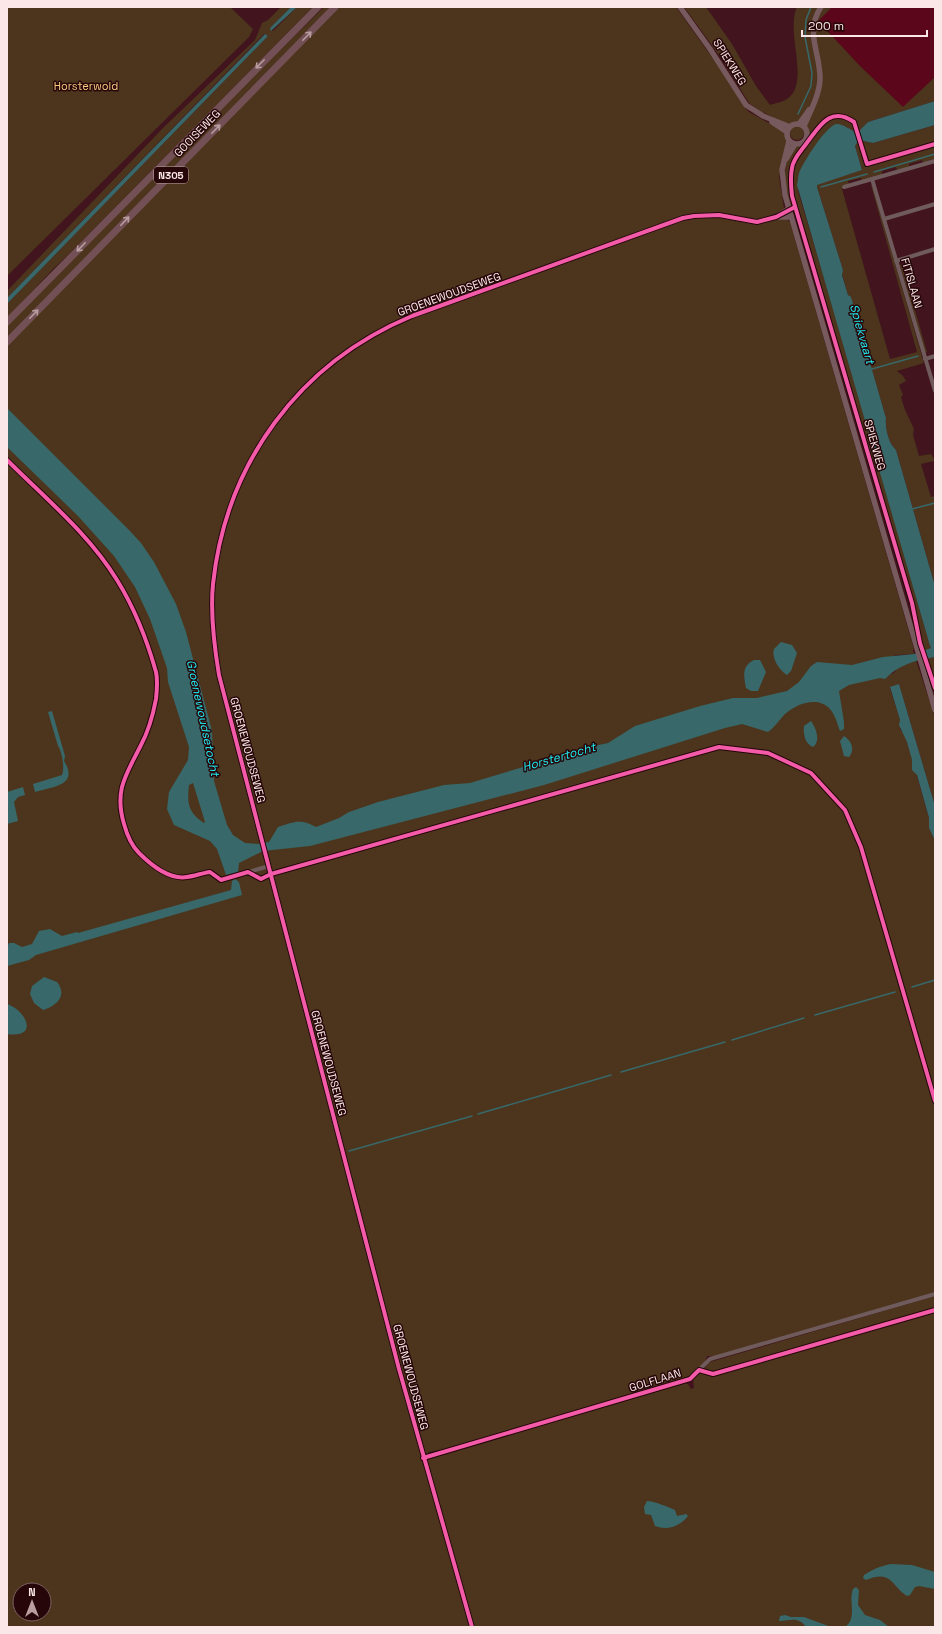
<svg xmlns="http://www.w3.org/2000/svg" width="942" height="1634" viewBox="0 0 942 1634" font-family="'Space Grotesk',sans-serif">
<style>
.built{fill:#5b061a}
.green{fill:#4c351c;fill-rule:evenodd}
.water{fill:#38686a;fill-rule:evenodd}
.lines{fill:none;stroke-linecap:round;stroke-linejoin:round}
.stream{stroke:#38686a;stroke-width:1.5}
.street{stroke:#705b5c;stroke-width:4}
.secondary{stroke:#765a5d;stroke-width:5.5}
.highway{stroke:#735055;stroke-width:7}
.cycleway-casing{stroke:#260609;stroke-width:6}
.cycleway{stroke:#f35aa7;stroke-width:4}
.oneway{stroke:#b79c9e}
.labels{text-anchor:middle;stroke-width:3;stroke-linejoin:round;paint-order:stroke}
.shield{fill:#260609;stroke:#bba4a4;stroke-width:1}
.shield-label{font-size:10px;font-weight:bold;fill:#fbe7e7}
.street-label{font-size:11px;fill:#fbe7e7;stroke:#260609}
.park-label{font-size:11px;fill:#faca7f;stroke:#260609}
.water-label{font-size:12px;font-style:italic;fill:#20eff3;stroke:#260609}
</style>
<rect width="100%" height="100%" fill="#41141e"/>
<!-- built -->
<polygon class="built" points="832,7 935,7 935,77 903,108 860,66 818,21"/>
<!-- green -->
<g class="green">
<polygon points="7,7 230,7 253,29 249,37 7,276"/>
<polygon points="281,7 291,7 270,28 273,31 297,7 313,7 67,256 53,269 7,318 7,304 268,36 264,34 7,298 7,291 163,128 255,40 262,23 268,20"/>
<polygon points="324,7 331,7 7,338 7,326 217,112"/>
<path d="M339,7H676L716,63L743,105L749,112L785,132L787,141L779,177L784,208L778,213L764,218L786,219L790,222L914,649L913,650L914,654L895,655L885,678L889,674L894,673L896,669L916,660L935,718V806L899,684L890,688L900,720V729L905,734L929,818V828L935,841V1292L715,1356H707C705,1368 689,1377 679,1381L446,1449L428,1452L429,1458L684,1383L688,1384L691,1389L694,1388L693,1379L700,1372L714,1375L935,1311V1627H7V346ZM20,1590H44V1614H20Z"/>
<path d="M684,7H706L732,44L756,86L770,105C775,103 783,102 787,99C811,83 785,32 797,7H832L818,21L860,66L903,107L935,77V101L868,122L859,132L857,133L842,125L827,131L817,144L800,172L798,191L853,374L930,646L931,648L924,651L813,257L797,205L791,208C786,187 779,165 795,148C798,145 803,144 806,142C811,132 808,126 799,122L790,125L762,112L749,103L721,58Z"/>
<path d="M935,125V159L923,163L922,160L909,164V167L897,170L896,167L882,171V175L862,181L861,178L848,181L849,185L843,186L842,189L890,359L917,352L871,185H872L924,363L897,371L903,376L906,381L899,385L903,395L901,397L905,410L914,429L913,435L919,456L931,454L934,459V461L921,464L931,497L935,496V586L896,450C888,443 885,427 886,418L851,298L848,295L842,274L843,270L817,187V184L862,170L855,146L859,140L873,143Z"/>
<circle cx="797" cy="133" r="7"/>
<polygon points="900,265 902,265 927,352 925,353"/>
<polygon points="926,657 935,657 935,684"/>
<polygon points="935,1296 935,1309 712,1373 703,1370 710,1362"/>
</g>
<!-- water -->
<g class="water">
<polygon points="291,7 297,7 271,31 270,28"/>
<polygon points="265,34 268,36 7,304 7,298"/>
<path d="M935,101V125L873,143L859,140L855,146L862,170L817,185V187L843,270L842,275L848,295L851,297L886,418C885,427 888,443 896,450L935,586V657C916,660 898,665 885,679L880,678L849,685L839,691L844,722V729L840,731C837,723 835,714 829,708C817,696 796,704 785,714C779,720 775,727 768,732L742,724L725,728L544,785L310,846L263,851L239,863L238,872L226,875L217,849L210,841L174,825L167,809L169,792L188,760L189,747L168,682L167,668L150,619L135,587L114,556L78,516L7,447V408L129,530L141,543L154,562L176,604L186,632L212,731L214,781L227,825L233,835L245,843L259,844L269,842L278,827C293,822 301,818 316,827L339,818L349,812L378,802L444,785L470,783L590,747L608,743L635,726L700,706L733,698H757L787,691L799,682L811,666L817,662L852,665L883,657L914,654L931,648L930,646L797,185C798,181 798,177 799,173C803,163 826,125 837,124C843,124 851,130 857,133L868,122ZM193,783L205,822L204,823C188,812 187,804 189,785Z"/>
<path d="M781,642L792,645L797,653L791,671L787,675C780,671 771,658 774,649Z"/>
<path d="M754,660H760L766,672L758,691H751L746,688C744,677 741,666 754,660Z"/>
<polygon points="899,684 935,806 935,841 929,828 929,818 917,775 912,770 912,760 907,742 899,725 900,720 890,687"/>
<path d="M52,711L65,756L64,761C79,785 54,787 35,792L33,784L62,775C65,769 62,751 58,746L48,712Z"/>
<path d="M811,721C816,728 821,741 813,747C805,744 803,734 804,726Z"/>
<path d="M844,736C852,741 855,750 849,757L844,756L840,741Z"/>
<polygon points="23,787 25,795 18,797 14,802 18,821 7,824 7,792"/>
<polygon points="235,879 239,882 242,895 36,955 29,960 7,966 7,948 9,943 14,943 22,947 32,944 39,931 50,929 62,936 77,932 78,933 231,890 232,881"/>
<path d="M44,977L57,982C68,996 56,1006 43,1010L34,1003L30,994L32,986Z"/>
<path d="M7,1004C27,1011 39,1039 7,1034Z"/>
<path d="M647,1501C654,1501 668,1507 675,1510L677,1516L686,1514L688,1516C680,1526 668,1531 655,1526L651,1515L645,1514L644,1507Z"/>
<path d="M891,1564L912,1565L935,1572V1589L919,1586L915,1587L910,1595L907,1596C892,1587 892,1569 866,1580L863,1578L864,1575C873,1569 881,1566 891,1564Z"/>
<path d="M856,1587L859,1590L858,1605L865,1615L880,1620L889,1627H845C858,1618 848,1601 853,1589Z"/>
<path d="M785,1615L791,1617H804L831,1627H806C798,1616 790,1621 779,1621L780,1616Z"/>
</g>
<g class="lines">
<!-- stream -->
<g class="stream">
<polyline points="798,114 811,86 812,73 805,37 806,20 811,7"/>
<polyline points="874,172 935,154"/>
<polyline points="821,187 867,174"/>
<polyline points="872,369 918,356"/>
<polyline points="912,509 935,503"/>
<polyline points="912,987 935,980"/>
<polyline points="815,1015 895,992"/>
<polyline points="732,1040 804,1018"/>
<polyline points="621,1072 725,1042"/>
<polyline points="478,1114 611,1075"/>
<polyline points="349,1151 472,1116"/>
</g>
<!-- street -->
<g class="street">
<polyline points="872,179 935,391"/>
<polyline points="844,187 935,161"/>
<polyline points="884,219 935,204"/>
<polyline points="896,261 935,249"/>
<polyline points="925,359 935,356"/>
<polyline points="221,880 269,866"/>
<polyline points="423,1458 690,1379 710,1359 935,1294"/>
</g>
<!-- secondary -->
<g class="secondary">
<polyline points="680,7 710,49 746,105 763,116 790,127"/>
<polyline points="772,122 787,132"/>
<circle cx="797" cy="134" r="10"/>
<polyline points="799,124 809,110"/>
<path d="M804,126C810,112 819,96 820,80C821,53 804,33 821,7"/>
<polyline points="789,141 782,170 785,195 935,710"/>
<polyline points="786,159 795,144"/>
<polyline points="776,217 791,217"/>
<path d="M472,1627L399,1369L219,675C214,645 210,614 213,584C226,463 299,363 412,316L683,218L694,216L719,215L757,222L776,217L788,209"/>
</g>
<!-- highway -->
<g class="highway">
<polyline points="7,322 318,7"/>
<polyline points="7,342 335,7"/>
</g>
<defs>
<g id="cycleway">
<path d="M935,144L867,164L854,122C830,105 819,127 806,144C801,151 793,159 792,168C790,177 791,187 792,196L912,603L920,643L935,688"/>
<path d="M7,460C45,498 89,534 117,580C135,609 147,640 156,672C158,681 157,690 156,699C153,715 149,730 141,745C126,775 114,790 124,824C127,835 132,846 139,853C151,865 169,880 187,877C195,876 202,873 210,872L221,880L248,872L261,879L271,874L719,747L768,753L811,773L845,810L861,847L935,1101"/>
<polyline points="423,1458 690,1379 699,1370 713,1374 935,1310"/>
<path d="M472,1627L399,1369L219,675C214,645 210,614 213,584C226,463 299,363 412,316L683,218L694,216L719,215L757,222L776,217L795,207"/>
</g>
</defs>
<!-- cycleway casing -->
<use href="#cycleway" class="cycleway-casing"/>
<!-- cycleway -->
<use href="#cycleway" class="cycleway"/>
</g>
<!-- one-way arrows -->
<defs><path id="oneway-shaft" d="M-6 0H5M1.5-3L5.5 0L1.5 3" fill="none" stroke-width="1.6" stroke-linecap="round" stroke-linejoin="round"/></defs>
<g class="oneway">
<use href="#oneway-shaft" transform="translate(307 36) rotate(-45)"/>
<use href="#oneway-shaft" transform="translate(260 64) rotate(135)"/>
<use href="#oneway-shaft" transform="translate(216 129) rotate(-46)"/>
<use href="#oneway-shaft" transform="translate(125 221) rotate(-46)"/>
<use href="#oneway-shaft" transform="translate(81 247) rotate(134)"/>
<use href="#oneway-shaft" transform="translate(34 314) rotate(-46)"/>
</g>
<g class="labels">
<!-- shield labels -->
<rect class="shield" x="154" y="167" width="34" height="16" rx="3"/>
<g class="shield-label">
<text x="171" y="179">N305</text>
</g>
<!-- street labels -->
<g class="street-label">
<text transform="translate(730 62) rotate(58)" y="4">SPIEKWEG</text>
<text transform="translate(197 133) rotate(-46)" y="4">GOOISEWEG</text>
<text transform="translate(912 283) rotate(74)" y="4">FITISLAAN</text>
<text transform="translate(449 294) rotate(-20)" y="4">GROENEWOUDSEWEG</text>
<text transform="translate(875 445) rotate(74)" y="4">SPIEKWEG</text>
<text transform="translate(248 750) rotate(75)" y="4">GROENEWOUDSEWEG</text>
<text transform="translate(329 1063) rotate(75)" y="4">GROENEWOUDSEWEG</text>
<text transform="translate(411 1377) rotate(75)" y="4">GROENEWOUDSEWEG</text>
<text transform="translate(655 1380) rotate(-17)" y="4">GOLFLAAN</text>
</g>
<!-- park labels -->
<g class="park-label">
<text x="86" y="90">Horsterwold</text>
</g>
<!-- water labels -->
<g class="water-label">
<text transform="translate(862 334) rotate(74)" y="4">Spiekvaart</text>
<text transform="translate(203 718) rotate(78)" y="4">Groenewoudsetocht</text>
<text transform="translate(559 757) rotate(-16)" y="4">Horstertocht</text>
</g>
</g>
<!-- border -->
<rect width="942" height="1634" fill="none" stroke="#fbe7e7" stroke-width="16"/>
<!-- north arrow -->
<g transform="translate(32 1602)"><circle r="19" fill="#260609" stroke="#7b6062"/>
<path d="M0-3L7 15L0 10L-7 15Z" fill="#ba9da1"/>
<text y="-6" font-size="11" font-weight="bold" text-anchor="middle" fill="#fbe7e7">N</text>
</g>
<!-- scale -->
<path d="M802 30v6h125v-6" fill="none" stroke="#fbe7e7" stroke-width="2"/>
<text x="808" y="30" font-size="12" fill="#fbe7e7" stroke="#260609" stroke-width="3" paint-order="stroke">200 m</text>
</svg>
